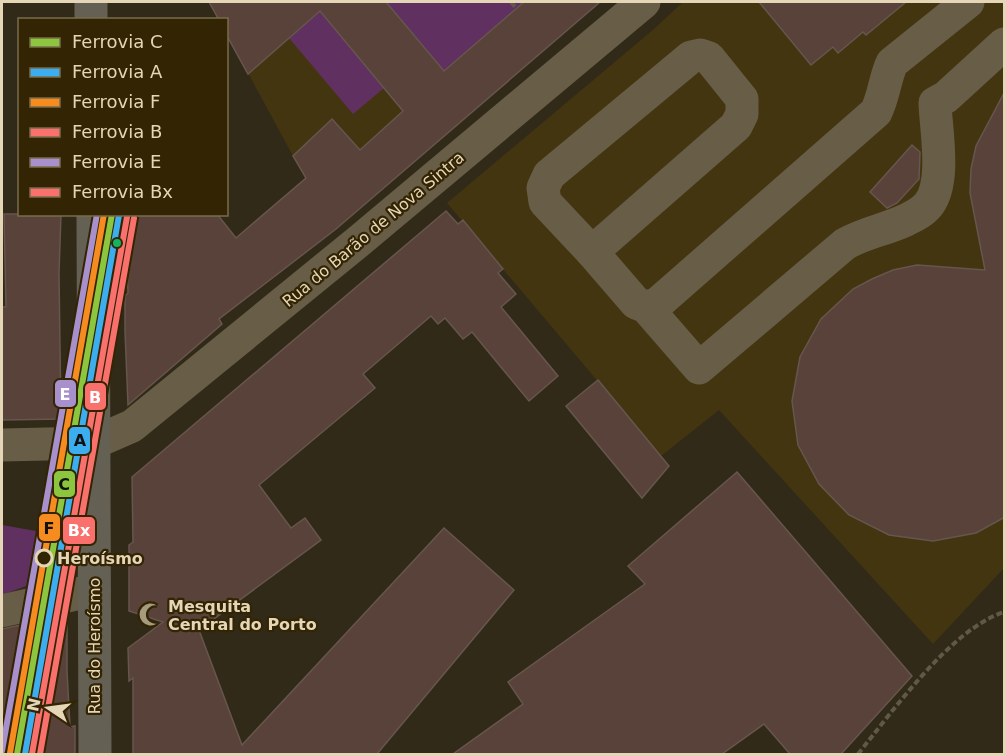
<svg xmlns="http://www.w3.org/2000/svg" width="1006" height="756" viewBox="0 0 1006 756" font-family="'DejaVu Sans',sans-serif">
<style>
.built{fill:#443511}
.green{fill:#603060}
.building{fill:#584239;stroke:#66564d;stroke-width:1.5}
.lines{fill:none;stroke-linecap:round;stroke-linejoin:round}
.path{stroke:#615947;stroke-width:4;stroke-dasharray:6 3;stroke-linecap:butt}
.minor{stroke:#685e47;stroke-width:33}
.major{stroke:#656054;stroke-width:33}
.rail-1-casing{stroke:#332503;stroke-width:10}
.rail-2-casing{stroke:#332503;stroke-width:10}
.rail-3-casing{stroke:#332503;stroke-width:10}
.rail-4-casing{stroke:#332503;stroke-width:10}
.rail-5-casing{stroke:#332503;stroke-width:10}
.rail-6-casing{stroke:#332503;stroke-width:10}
.rail-1{stroke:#8bc63e;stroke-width:6}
.rail-2{stroke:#3caeef;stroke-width:6}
.rail-3{stroke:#f68b1f;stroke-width:6}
.rail-4{stroke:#fa706d;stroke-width:6}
.rail-5{stroke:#a890cd;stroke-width:6}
.rail-6{stroke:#fa706d;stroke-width:6}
.bus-dot{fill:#13b361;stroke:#332503;stroke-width:2}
.stop-dot{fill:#332503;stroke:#e5d6b7;stroke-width:3}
.labels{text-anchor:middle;stroke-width:4.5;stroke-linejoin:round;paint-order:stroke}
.street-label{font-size:16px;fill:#e5d6b7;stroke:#332503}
.stop-label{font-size:16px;font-weight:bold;fill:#e5d6b7;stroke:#332503;text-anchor:start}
.poi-label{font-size:16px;font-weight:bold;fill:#e5d6b7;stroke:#332503;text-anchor:start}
.line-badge{stroke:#332503;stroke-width:2}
.badge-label{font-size:16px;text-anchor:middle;font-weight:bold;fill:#fff}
.pale-badge-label{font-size:16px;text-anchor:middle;font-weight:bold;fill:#111}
</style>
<rect width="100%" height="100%" fill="#322a18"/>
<!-- built -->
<g class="built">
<polygon points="255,2 600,2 336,229 293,156 227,34 227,28"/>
<polygon points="683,2 1004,2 1004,568 933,644 719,410 661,456 447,203 654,29"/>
</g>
<!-- green -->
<g class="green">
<polygon points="386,2 524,2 444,71"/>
<polygon points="320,11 384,88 353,114 289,38"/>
<polygon points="2,525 47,533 41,559 29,585 2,595"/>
</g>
<!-- building -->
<g class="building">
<polygon points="209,2 386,2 444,71 524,2 600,2 336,229 219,319 222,324 128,405 125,331 125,296 128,293 125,214 217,214 236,238 306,178 293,156 332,119 360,150 403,111 320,11 248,74 226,34 226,20 219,20"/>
<polygon points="759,2 906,2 866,35 863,32 838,53 833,47 811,65"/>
<polygon points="1005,91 1005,517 976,533 933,541 889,535 849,515 819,484 798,445 792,401 800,357 821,319 853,289 872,279 893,270 917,265 985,270 970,193 971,169 976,146"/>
<polygon points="912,145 920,152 919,179 897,203 887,208 870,192"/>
<polygon points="446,211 458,224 463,220 503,269 498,273 516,294 501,307 558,376 529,401 472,332 463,339 445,318 438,324 431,316 363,374 375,388 259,485 291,528 305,518 321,540 199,630 242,745 444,528 514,590 377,754 133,754 133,678 129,681 128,648 163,622 129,611 129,545 133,542 132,477"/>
<polygon points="4,214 61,214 59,273 61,419 2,420 2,307 6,307"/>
<polygon points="598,380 669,466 642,498 566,406"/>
<polygon points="737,472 912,676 841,754 790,754 764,724 722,754 453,754 523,704 508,682 645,584 628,566"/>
<polygon points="67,615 67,671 70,727 75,726 75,754 2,754 2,629"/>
</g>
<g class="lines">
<!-- path -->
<g class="path">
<polyline points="511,2 516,8"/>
<path d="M858,754C893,711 951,629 1004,612"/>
</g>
<!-- minor -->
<g class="minor">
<polygon points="700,55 709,58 742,99 742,114 736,126 592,252 545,202 543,188 549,175 691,57"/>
<path d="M592,252L636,303L646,307L699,368L845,244C866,232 885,230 906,220C914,216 923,212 929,204C946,181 936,131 935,103L946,97L1004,44"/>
<path d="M646,307L657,304L876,112C884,96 885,78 892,63L968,2"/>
<polyline points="2,445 93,443 132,426 359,241 644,2"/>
<polyline points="2,611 94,590"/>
</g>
<!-- major -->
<g class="major">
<polyline points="91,2 91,20"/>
<polyline points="93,214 95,754"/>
</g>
<defs>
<polyline id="rail-1" points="17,754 112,214"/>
<polyline id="rail-2" points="25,754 119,215"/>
<polyline id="rail-3" points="10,753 104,214"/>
<polyline id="rail-4" points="32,754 127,217"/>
<polyline id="rail-5" points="2,751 97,214"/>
<polyline id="rail-6" points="40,754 134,218"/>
</defs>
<!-- rail-1 casing -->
<use href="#rail-1" class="rail-1-casing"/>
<!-- rail-2 casing -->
<use href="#rail-2" class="rail-2-casing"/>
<!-- rail-3 casing -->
<use href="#rail-3" class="rail-3-casing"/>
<!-- rail-4 casing -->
<use href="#rail-4" class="rail-4-casing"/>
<!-- rail-5 casing -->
<use href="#rail-5" class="rail-5-casing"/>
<!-- rail-6 casing -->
<use href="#rail-6" class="rail-6-casing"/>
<!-- rail-1 -->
<use href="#rail-1" class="rail-1"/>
<!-- rail-2 -->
<use href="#rail-2" class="rail-2"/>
<!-- rail-3 -->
<use href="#rail-3" class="rail-3"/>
<!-- rail-4 -->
<use href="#rail-4" class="rail-4"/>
<!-- rail-5 -->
<use href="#rail-5" class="rail-5"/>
<!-- rail-6 -->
<use href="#rail-6" class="rail-6"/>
</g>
<!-- icons -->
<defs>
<symbol id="mosque-bare" viewBox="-9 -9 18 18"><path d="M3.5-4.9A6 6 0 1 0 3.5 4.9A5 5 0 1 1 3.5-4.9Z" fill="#a69a7f" stroke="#332503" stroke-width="2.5" paint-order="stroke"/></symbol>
</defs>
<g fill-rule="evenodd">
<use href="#mosque-bare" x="134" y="598" width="33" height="33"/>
</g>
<!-- markers -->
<circle class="bus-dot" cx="117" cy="243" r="5"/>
<circle class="stop-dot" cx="44" cy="558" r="8"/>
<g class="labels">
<!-- street labels -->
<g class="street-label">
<text transform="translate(373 229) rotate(-40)" y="6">Rua do Barão de Nova Sintra</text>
<text transform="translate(94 646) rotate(-90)" y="6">Rua do Heroísmo</text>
</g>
<!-- stop labels -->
<g class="stop-label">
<text x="57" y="564">Heroísmo</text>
</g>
<!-- poi labels -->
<g class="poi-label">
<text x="168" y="612">Mesquita<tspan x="168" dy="18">Central do Porto</tspan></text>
</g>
</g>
<g class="line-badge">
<rect x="54" y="379" width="23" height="29" rx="6" fill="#a890cd"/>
<rect x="84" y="382" width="23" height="29" rx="6" fill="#fa706d"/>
<rect x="68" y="426" width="23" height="29" rx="6" fill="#3caeef"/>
<rect x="53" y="470" width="23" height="28" rx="6" fill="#8bc63e"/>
<rect x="38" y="513" width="23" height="29" rx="6" fill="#f68b1f"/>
<rect x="62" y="516" width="34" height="29" rx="6" fill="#fa706d"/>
</g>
<g class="badge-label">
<text x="65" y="400">E</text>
<text x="95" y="403">B</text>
<text x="79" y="536">Bx</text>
</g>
<g class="pale-badge-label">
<text x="80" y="446">A</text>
<text x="64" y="490">C</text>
<text x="49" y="534">F</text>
</g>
<!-- border -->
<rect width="1006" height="756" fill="none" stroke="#e5d6b7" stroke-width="6"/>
<!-- legend -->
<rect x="18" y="18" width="210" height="198" fill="#332503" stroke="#7a6c4b" stroke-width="1.5"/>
<rect x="30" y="38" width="30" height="9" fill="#8bc63e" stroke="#7a6c4b" stroke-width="1.5"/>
<text x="72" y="48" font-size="18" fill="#e5d6b7">Ferrovia C</text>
<rect x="30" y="68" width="30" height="9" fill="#3caeef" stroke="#7a6c4b" stroke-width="1.5"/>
<text x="72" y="78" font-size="18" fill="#e5d6b7">Ferrovia A</text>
<rect x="30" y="98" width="30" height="9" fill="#f68b1f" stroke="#7a6c4b" stroke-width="1.5"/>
<text x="72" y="108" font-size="18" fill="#e5d6b7">Ferrovia F</text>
<rect x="30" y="128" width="30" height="9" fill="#fa706d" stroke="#7a6c4b" stroke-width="1.5"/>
<text x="72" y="138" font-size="18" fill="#e5d6b7">Ferrovia B</text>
<rect x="30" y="158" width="30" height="9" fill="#a890cd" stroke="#7a6c4b" stroke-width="1.5"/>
<text x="72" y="168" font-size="18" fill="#e5d6b7">Ferrovia E</text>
<rect x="30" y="188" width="30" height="9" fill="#fa706d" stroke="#7a6c4b" stroke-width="1.5"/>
<text x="72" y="198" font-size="18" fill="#e5d6b7">Ferrovia Bx</text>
<!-- north arrow -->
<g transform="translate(48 708) rotate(283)" stroke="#332503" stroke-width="4.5" paint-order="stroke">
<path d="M0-4.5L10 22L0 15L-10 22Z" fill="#e5d6b7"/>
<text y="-9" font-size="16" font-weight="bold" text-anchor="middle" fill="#e5d6b7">N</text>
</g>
</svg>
